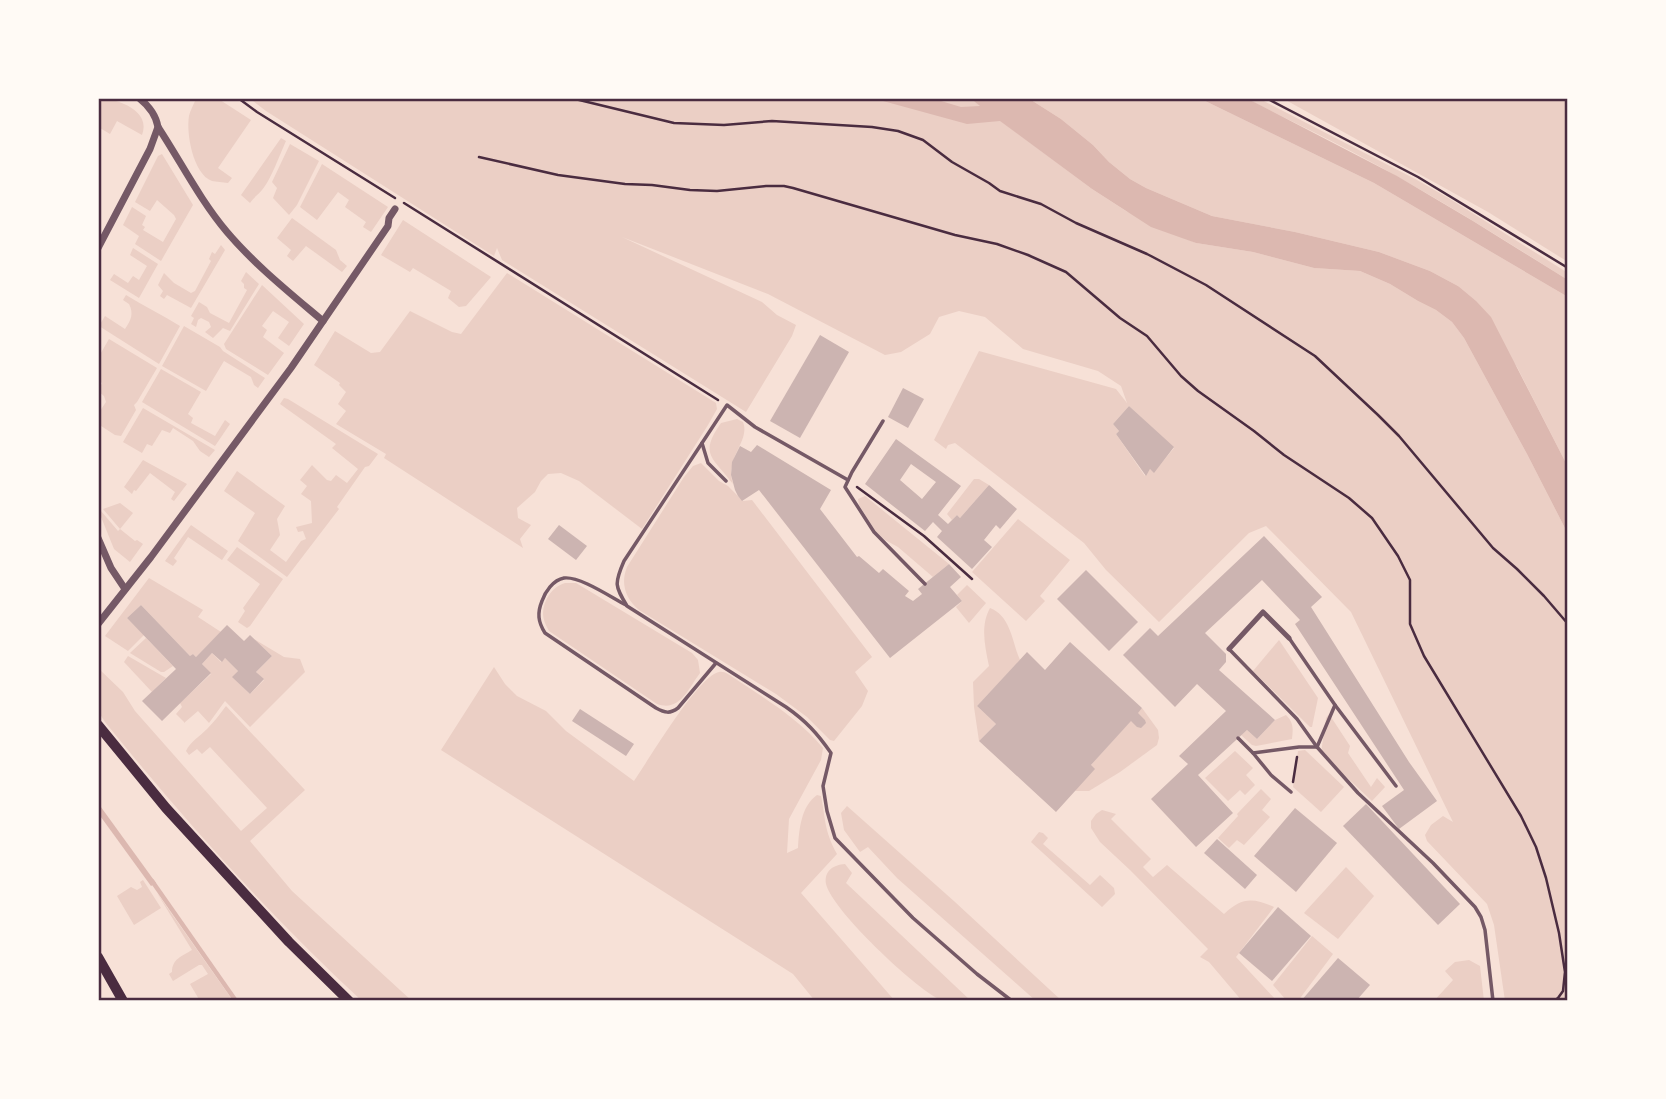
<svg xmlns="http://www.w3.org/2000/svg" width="1666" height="1099" viewBox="0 0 1666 1099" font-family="'Space Grotesk',sans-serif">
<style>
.green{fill:#ebcfc5;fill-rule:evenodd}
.water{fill:#dcb8b0}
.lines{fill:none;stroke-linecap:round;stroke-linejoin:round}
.stream{stroke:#dcb8b0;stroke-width:4.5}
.building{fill:#ccb4b1;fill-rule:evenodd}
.path{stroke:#4a2c40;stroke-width:2.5}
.service{stroke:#755966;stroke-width:3.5}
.pedestrian{stroke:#755966;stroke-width:5}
.minor{stroke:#755966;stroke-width:7}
.secondary{stroke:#4a2c40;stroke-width:10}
.neatline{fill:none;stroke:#4a2c40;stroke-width:2.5}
</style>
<rect width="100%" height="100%" fill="#f7e1d7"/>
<!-- green -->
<g class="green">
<path d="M98,98C117,98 152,111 142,135L117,121L110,134L100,128L98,130Z"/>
<path d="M209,98H217L251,120L218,168L232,178L228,183C223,182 216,182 212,181C193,174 186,133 189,116C190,111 193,106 195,101Z"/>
<path d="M249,98H970L1092,189L1126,211L1196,243L1253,252L1314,268L1360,271L1390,284L1418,301L1436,310L1452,322L1464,338L1527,454L1568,534V1001H1505L1494,925L1487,904L1427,841L1425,835L1431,825L1443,816L1453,822L1351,612L1266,526L1249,533L1159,622L1106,570L1084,543L955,443L948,445L946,449L934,440L979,351L1116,389L1127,403L1121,386L1098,371L1023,349L985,317L959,311L939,317L930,334L901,352L885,355L768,294L622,237L762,302L777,315L796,325L792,336L746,412L502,260L497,248L494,256L266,111ZM1129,406L1174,448L1154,472L1150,469L1145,476L1116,434L1119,431L1113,424Z"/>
<polygon points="1028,98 1199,98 1374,183 1568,297 1568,467 1517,367 1458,286 1430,271 1379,252 1295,232 1212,216 1146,188 1130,179 1109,162 1093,145 1061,119"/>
<path d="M1245,98H1258L1417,180L1450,199L1568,273V280C1512,245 1456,209 1398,177C1348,148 1297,124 1245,98Z"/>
<polygon points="1282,98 1568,98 1568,262 1488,212"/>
<path d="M281,138L286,141C280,154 271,180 262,190C258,195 254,197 250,203L241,195Z"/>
<polygon points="290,144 319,161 297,205 289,215 273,198 277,188 272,182"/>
<polygon points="162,154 193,205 161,261 135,244 139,236 123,225 132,207 146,216 142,225 145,227 143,230 163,242 176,219 174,215 157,200 150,211 135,202 158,156"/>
<polygon points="322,164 388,207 371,232 363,227 366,222 345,207 349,200 338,192 317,220 300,207"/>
<polygon points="292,218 336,250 340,260 347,266 342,272 306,246 293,261 287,256 291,250 277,238"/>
<polygon points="403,220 491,277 466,306 459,307 448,298 451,291 413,268 410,272 381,255"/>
<polygon points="221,245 225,250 191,308 167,295 164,299 160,296 163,291 158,285 164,273 174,283 191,293 195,291 211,261 209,259 212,252 215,254"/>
<polygon points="133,248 158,264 139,298 110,280 114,274 128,283 133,276 139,280 147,266 130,255"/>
<polygon points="246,272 259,284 230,331 223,328 213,338 205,332 211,327 209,322 201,318 198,320 196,327 191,324 194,318 191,316 199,302 207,307 210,313 229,323 247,290 244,288 244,284 241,281"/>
<polygon points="507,273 716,403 717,409 708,425 642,529 579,481 561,473 548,474 541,481 535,492 517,508 518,518 531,525 520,539 523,548 384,458 386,454 336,424 346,411 338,404 346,392 339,385 340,383 314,365 335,331 371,353 380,352 410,311 452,332 461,334"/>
<polygon points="262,285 304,324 289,346 278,338 289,322 273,311 262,326 267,330 263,337 284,353 268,375 226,349 224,344"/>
<path d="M126,295C144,306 162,315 180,326L159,364L99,326L105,316L125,329C131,320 134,314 129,304L123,300Z"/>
<polygon points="184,326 220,347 223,351 265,378 258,388 254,385 251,377 224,361 206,391 162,366"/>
<polygon points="109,339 157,368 137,402 134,405 136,410 121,436 115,435 98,424 98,414 106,402 104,396 98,391 102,383 98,380 98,358"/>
<polygon points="161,369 201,392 188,414 193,418 191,423 215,436 225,420 230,424 215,446 142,402"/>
<polygon points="284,398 288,399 378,454 369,466 365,467 337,507 339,509 287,577 238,541 255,513 224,491 237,471 285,506 277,519 280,535 270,550 286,562 301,541 306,539 303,531 298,532 296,527 312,523 311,501 301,494 307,486 300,480 312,465 327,480 331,481 336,475 347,483 358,469 332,448 336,444 280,404"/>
<polygon points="143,408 215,450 209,457 200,451 193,441 173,428 170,433 162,430 152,446 147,444 142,453 123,442"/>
<path d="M737,419L743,422C749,437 734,451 732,466C730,472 731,478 733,484C714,458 698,455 721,423Z"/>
<polygon points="143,460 187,484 174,501 171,499 175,492 150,473 136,491 134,490 132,494 124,487"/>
<path d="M701,463L719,481L728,486L743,501L752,500L872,657L855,672L868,691L862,706L834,741L830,740L807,717L776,694L639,610C626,599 620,584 627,567L684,477L693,466Z"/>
<polygon points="974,479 979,479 989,485 960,518 957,515 952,520 947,514"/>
<polygon points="865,496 949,564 933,577 898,547 885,540 876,532 859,505 858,499"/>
<polygon points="120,503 133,513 120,529 135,541 137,540 143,544 130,562 114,549 99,512 101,511 118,531 120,529 103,509"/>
<polygon points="1018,519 1070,560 1040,596 1045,601 1026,621 972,572"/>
<polygon points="191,525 228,551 222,560 188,537 174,558 177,561 173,566 165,561"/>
<polygon points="237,547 283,579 250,626 247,628 238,622 245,611 243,608 260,584 227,560"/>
<polygon points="149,578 203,610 198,617 221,632 196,657 193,654 190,656 141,605 127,618 144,635 128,651 105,636"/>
<path d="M565,583H576L692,653L698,660L700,673C688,689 680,712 657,704L549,631C547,627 545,624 544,620C540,606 550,587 565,583Z"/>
<polygon points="967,585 986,603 969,623 956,607 962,601 957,595"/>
<path d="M990,608C1011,616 1012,642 1020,660L977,706L996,724L979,741L974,707L973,682L989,666C985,646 980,626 990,608Z"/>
<polygon points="146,638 173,666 164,672 161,672 130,653"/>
<polygon points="254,639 284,657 300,659 305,672 250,727 225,701 209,723 198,711 184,723 184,722 176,714 182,707 180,703 211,674 202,664 212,653 221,662 225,658 238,671 233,677 250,694 264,680 256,672 272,656"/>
<polygon points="1279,640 1318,698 1312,727 1310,727 1253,671"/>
<polygon points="128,656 166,678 152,692 124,662"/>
<path d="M494,667L505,684L517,696L546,711L566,731L634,781C648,761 698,676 719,672C725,671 729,675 734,678C767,700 798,718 823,748L821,760L789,819L787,853L798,848C799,830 801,806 817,795L821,796C826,821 824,830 837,854L801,893L895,1001H815L793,974L441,750Z"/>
<path d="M98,668L123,692L135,711L241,831L267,808L210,747L202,754L197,749L189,755L186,751C190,742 200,736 207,729C214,722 220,714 226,706L305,790L250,841L292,891L412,1001H362C269,915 184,820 105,722L98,711Z"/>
<polygon points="1142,708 1158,730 1159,738 1157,745 1120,772 1089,791 1075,791 1091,765"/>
<polygon points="1329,714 1350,746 1348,753 1371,787 1377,778 1385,787 1372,801 1321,753 1326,718"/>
<path d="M1286,715C1294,723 1293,729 1292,739L1256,746L1252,745L1241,735L1247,730L1257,739L1275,720Z"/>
<polygon points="1305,750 1344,787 1321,812 1293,787 1298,751"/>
<polygon points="1235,751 1253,768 1246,775 1255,785 1245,795 1240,790 1228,801 1205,778"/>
<polygon points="1261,789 1271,799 1262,810 1270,817 1244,845 1237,840 1229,848 1218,838 1238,816 1237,814"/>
<polygon points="847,806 955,902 1062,1001 1036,1001 897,878 868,847 860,852 844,830 841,813"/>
<path d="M1102,810L1116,814L1111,819L1151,859L1143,867L1153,877L1167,865L1224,914C1241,898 1252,897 1274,907L1236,957L1277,1001H1242L1209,962L1200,957L1208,949L1130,870L1100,842L1091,828V821L1096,814Z"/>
<polygon points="1039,832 1043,833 1048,838 1043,844 1090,885 1100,875 1114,888 1115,894 1102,907 1031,842"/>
<path d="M845,864L852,873L846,883L971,1001C961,1001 948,1003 939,999C915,988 832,910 826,884C824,871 833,865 845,864Z"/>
<polygon points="1346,867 1374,896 1338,939 1304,913"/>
<polygon points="143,880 161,908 134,925 117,896 131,887 137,890 142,887 140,882"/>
<path d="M157,893L233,1001H200L190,984L208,974L202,965H199L173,981L169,974L172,972C172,959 182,956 192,950Z"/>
<polygon points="1312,936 1333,954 1298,1001 1287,1001 1273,985"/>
<polygon points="1469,960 1480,966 1484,1001 1434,1001 1453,980 1445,971 1455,962"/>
</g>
<!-- water -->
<g class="water">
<polygon points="872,98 931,98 961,107 980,106 970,98 1028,98 1061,119 1093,145 1109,162 1130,179 1146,188 1212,216 1295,232 1379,252 1430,271 1458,286 1476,301 1491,317 1568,467 1568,534 1527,454 1464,338 1452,322 1436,310 1418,301 1390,284 1360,271 1314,268 1253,252 1196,243 1151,227 1092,189 1000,121 967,124"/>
<polygon points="1199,98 1245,98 1254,102 1397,176 1473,221 1568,280 1568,297 1374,183"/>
<polygon points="98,803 156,883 151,886 98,813"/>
</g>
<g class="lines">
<!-- stream -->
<polyline class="stream" points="152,881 236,1001"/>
</g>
<!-- building -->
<g class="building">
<polygon points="820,335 849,352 800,438 770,421"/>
<polygon points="903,388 924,399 908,428 888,417"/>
<polygon points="1129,406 1174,447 1154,473 1150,469 1146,476 1116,434 1119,431 1113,424"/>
<path d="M896,439L961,486L938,515L948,524L957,515L960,518L989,485L1017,509L1000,529L996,525L984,540L992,547L972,569L937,537L942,531L933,522L925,531L865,484ZM911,464L936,482L922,499L900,480Z"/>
<polygon points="757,445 831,490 820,509 857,557 859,556 879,573 883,569 909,591 905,596 913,601 922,594 918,589 949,564 961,577 950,587 962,601 890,658 759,490 742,501 738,496 735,490 731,475 732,462 740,446 751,452"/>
<polygon points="559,525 587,546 576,560 548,539"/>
<polygon points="1264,536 1322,597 1311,607 1409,762 1437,801 1399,829 1382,806 1404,790 1295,624 1300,620 1262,580 1205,633 1226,654 1226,662 1219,670 1275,720 1257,739 1247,730 1198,775 1233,813 1196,847 1151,799 1188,764 1179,756 1226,711 1197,684 1175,707 1123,655 1150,628 1158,636"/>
<polygon points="1086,570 1138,622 1109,651 1057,599"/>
<polygon points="141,605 190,656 193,654 196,657 227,625 244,641 250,635 272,656 256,672 264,679 250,694 232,677 238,671 225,658 222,662 212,653 202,664 211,673 162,721 142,701 176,669 127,618"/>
<polygon points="1070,642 1142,708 1138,713 1145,720 1146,723 1141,728 1137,727 1131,721 1091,765 1095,769 1056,812 979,741 996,724 977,706 1027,652 1045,670"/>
<polygon points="580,709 634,744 626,756 572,721"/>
<polygon points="1366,804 1460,904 1438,925 1343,826"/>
<polygon points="1295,808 1337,843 1296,892 1254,856"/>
<polygon points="1217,839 1257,875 1245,889 1204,853"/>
<polygon points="1278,907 1311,936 1272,981 1239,953"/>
<polygon points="1338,958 1370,985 1356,1001 1301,1001"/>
</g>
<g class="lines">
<!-- path -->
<g class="path">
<polyline points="238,98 257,112 395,198"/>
<polyline points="571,98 674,123 724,125 772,121 872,127 898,131 923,140 952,162 989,183 1000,191 1041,204 1076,223 1147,254 1206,285 1315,356 1378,415 1399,436 1493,548 1517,569 1544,596 1568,624"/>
<polyline points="1266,98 1418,177 1568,268"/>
<polyline points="479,157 558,175 625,184 652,185 690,190 717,191 766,186 784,186 793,188 955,235 997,244 1028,255 1066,272 1120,318 1147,336 1181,376 1198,391 1254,431 1284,455 1349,498 1372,518 1398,556 1410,580 1410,624 1424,656 1521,816 1536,847 1546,878 1559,933 1565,972 1563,991 1558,998 1553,1001"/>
<polyline points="404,203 718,400"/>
<polyline points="857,487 924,536 972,579"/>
<polyline points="1293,782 1297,757"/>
</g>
<!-- service -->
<g class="service">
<polyline points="883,421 852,472 845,487 874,532 925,584"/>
<path d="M702,443L624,561C614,584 615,586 627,606L786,707C806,721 817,733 831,753L823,786L827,811L835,838L913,918L977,974L1012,1001"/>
<polyline points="726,481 708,463 702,443 727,405 755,427 848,480"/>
<path d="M626,605C612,598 580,576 564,578C553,580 545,592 542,601C537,613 538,622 545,633L656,708C665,713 670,714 678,708L716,663"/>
<polyline points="1289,638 1335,705 1317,747 1299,747 1253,753 1271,775 1291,792"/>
<polyline points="1229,649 1297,719 1317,747 1358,793 1433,863 1475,907 1481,917 1485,930 1493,1001"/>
<polyline points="1335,705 1396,786"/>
<polyline points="1238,738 1253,753"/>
</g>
<!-- pedestrian -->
<polyline class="pedestrian" points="1229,649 1263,612 1289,638"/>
<!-- minor -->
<g class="minor">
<path d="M139,98C149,106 156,115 158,127C181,162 200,200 227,232C255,265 290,293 323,321"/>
<polyline points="98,248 150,149 158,127"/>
<polyline points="98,538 111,568 125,589"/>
<polyline points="98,624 151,557 291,368 388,226 389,218 395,209"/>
</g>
<!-- secondary -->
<g class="secondary">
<polyline points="98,725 166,808 289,942 349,1001"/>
<polyline points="98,957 123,1001"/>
</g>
</g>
<!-- border -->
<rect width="1666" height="1099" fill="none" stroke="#fffaf5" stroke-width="200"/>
<rect x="100" y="100" width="1466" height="899" class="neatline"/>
</svg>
